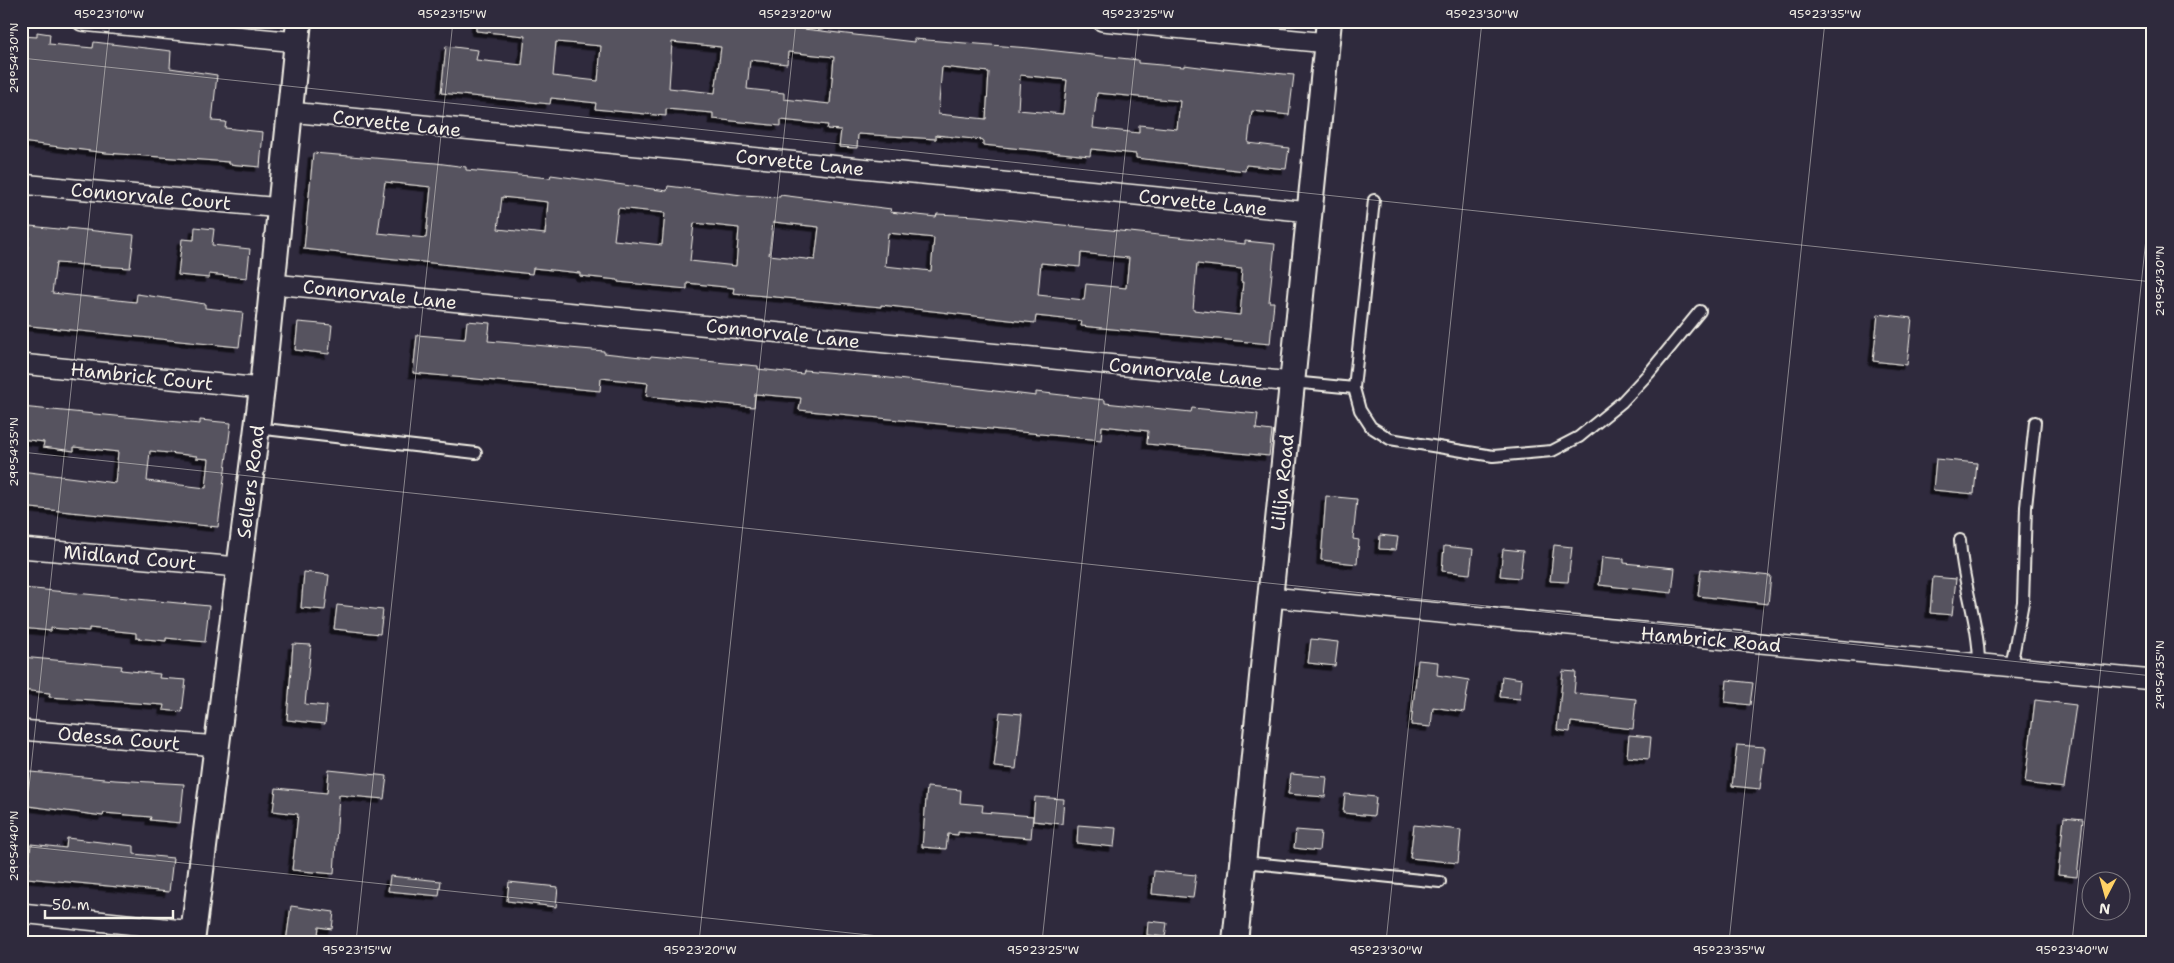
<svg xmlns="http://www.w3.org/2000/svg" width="2174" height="963" viewBox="0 0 2174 963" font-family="'Shantell Sans',sans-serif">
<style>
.building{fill:#56525f;stroke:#f4f1e8;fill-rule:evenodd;filter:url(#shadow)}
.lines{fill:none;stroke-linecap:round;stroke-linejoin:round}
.service-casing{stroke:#f4f1e8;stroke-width:14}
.minor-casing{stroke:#f4f1e8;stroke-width:22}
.tertiary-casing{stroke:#f4f1e8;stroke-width:28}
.service{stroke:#2f2a3d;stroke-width:10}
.minor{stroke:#2f2a3d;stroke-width:19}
.tertiary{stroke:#2f2a3d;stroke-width:24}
.ticks{fill:none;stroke:#f4f1e8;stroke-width:1;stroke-opacity:0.45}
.labels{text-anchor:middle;stroke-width:4;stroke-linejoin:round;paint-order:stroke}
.street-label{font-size:19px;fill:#f4f1e8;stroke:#2f2a3d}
.neatline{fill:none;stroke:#f4f1e8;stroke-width:2}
.ticks-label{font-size:12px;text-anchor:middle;fill:#f4f1e8}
</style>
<defs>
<filter id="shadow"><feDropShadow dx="-4.5" dy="4.5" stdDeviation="0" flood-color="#0009"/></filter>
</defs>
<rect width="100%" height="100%" fill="#2f2a3d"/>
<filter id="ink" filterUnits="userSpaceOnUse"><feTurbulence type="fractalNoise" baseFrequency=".02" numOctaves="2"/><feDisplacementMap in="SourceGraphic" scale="10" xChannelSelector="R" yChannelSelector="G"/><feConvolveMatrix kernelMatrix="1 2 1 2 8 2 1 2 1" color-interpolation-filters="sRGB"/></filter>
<g filter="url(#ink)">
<!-- building -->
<g class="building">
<path d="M476,21H686L724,25V21H737L914,42V39L1029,48L1138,60V63L1184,67V65L1223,70L1224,68L1294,75L1289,115L1252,111L1248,143L1289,148L1286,169L1246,165L1245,171L1136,158V154L1091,149L1090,156L983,145V140L936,135V139L858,134L857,148L839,147L841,130L827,129L828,125L781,120V126L713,119V113L666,109V116L595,109L596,103L551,98L550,104L441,93L446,46L478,50L476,60L522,65L525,36L476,31ZM556,42L601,46L598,81L553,76ZM672,42L721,47L715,93L669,88ZM788,52L834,57L830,104L784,99V93L747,89L750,60L787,64ZM942,67L989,72L986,119L938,114ZM1020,75L1067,80L1063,114L1018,110ZM1097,93L1180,101L1177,129L1139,125V133L1093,128Z"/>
<polygon points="37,32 50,34 49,44 93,48 94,42 171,51 170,68 217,75 212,121 226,122 225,128 263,132 260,167 229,164 229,162 106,153 21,142 21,36 37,37"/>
<path d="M313,153L436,163L466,167V170L550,178L551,175L667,191L668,186L742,195L780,197V195L891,209L890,212L936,217L937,214L976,216L1245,244V241L1275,244L1269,302H1274L1270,344L1081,326L1082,321L1036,316L1035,323L881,305V307L733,293L734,288L687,283V289L618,282V280L580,276V273L533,268L532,274L304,249ZM385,182L431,187L426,238L378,233ZM502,197L548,202L545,234L498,229ZM618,208L665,213L662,245L614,240ZM773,222L819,227L815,260L769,255ZM694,223L739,228L736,266L690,261ZM888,233L934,238L931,271L885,266ZM1081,253L1129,258L1126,288L1086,284L1084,300L1038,295L1041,263L1080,267ZM1197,264L1242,269L1241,282H1243L1240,315L1193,310Z"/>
<polygon points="30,226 67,230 67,228 134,235 130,268 56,263 52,293 136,302 137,294 205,304 205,308 243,312 239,347 21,325 21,283 24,284"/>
<polygon points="195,227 214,229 212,245 250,249 247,278 209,274 209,278 178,275 182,239 194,240"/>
<polygon points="1878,314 1912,318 1907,365 1873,361"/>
<polygon points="467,321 490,323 488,341 604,351 604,353 650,358 651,356 758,366 758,369 803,374 804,370 881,377 1036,396 1036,392 1105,400 1105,403 1191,412 1192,408 1258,414 1256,429 1272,431 1269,456 1147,444 1148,431 1102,426 1101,440 799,410 801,398 755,394 754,407 646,396 648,383 601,378 600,391 413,373 417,335 465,339"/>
<polygon points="298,322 332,325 329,354 295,350"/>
<path d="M21,407L200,424V420L231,423L218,527L21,507V471L115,483L118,452L74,447V451L43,447L44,442L21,439ZM150,451L197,456L196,458L209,459L206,488L147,481Z"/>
<polygon points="1936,459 1977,463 1974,494 1933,490"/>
<polygon points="1326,496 1357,499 1353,539 1359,540 1357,564 1321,560"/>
<polygon points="1380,535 1398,537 1396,550 1379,549"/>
<polygon points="1554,545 1572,547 1568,582 1550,581"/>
<polygon points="1444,546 1473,549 1470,574 1442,571"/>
<polygon points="1503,549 1523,551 1520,578 1500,576"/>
<polygon points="1602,557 1624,559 1624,563 1675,568 1672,593 1599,585"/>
<polygon points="1701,569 1771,576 1768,604 1698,596"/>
<polygon points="304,572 329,575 325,610 301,608"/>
<polygon points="1933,577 1956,579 1952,615 1930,613"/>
<polygon points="24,588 209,606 205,642 166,638 166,641 136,638 136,633 89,628 89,631 51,628 51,631 21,628"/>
<polygon points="337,605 383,610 380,634 334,629"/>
<polygon points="1311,639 1338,642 1335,666 1308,663"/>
<polygon points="293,644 311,645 305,704 327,706 325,724 287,720"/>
<polygon points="21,657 122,666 121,670 160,674 159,678 186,680 182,712 163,710 164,705 49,697 50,693 21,690"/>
<polygon points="1418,660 1438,662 1437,675 1469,680 1464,712 1433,707 1431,727 1411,725"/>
<polygon points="1563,671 1576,672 1574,693 1636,699 1633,729 1571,722 1570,732 1557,730"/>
<polygon points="1502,676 1522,679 1520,699 1500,697"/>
<polygon points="1727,680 1753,683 1750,705 1725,702"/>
<polygon points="2035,700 2076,705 2064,788 2025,783"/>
<polygon points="1000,712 1022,714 1016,769 994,767"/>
<polygon points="1629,735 1651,737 1649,759 1627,757"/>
<polygon points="1737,745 1765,747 1760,789 1732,786"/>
<polygon points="329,770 387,776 384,799 339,795 334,874 292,870 298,814 273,811 276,788 327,793"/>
<polygon points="21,771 115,780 184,784 180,823 150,820 151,817 104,813 103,816 21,805"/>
<polygon points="1291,774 1327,777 1325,797 1288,794"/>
<polygon points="927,787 961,790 960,803 983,805 982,812 1033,816 1031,838 958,832 958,835 948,834 946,849 922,847"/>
<polygon points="1345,794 1376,797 1374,816 1343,813"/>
<polygon points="1035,797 1064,799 1062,824 1033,821"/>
<polygon points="2064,817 2083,819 2077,877 2058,875"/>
<polygon points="1078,825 1116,828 1114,847 1077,843"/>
<polygon points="1414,825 1461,830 1458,863 1410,858"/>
<polygon points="1296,830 1321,832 1319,851 1294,848"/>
<polygon points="67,838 134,846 134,854 173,858 169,892 27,878 31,844 66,848"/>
<polygon points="1154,871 1196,875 1193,898 1152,894"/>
<polygon points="390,876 441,881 439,896 388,891"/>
<polygon points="509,882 558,887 556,907 507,901"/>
<polygon points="291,906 334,912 332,929 319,927 317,942 286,942"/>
<polygon points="1148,921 1167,923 1165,937 1147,935"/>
</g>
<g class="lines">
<defs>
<g id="service">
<polyline points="1292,382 1354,388 1374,200"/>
<polyline points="1354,388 1360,410 1371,427 1390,439 1493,456 1552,451 1579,437 1622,402 1649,373 1700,311"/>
<polyline points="256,428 476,453"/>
<path d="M1960,540C1962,582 1979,622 1979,664"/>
<polyline points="2011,667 2023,602 2026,507 2035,422"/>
<polyline points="1243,862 1440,882"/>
</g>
<g id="minor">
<polyline points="82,21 297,42"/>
<polyline points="1102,21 1327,43"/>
<polyline points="290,112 1310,212"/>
<polyline points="21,184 281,208"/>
<polyline points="273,284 1292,382"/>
<polyline points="21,364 262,388"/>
<polyline points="21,548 238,567"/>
<polyline points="1270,597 2153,680"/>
<polyline points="21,730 217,746"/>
<polyline points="21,913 193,931"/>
</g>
<g id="tertiary">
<path id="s1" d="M192,942L262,388L299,21"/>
<path id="s2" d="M1235,942L1329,21"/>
</g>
</defs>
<!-- service casing -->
<use href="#service" class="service-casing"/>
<!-- minor casing -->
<use href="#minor" class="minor-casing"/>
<!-- tertiary casing -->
<use href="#tertiary" class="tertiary-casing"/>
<!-- service -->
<use href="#service" class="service"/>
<!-- minor -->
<use href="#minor" class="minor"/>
<!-- tertiary -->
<use href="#tertiary" class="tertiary"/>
</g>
</g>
<!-- ticks -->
<path class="ticks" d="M21,58L2153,282M21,452L2153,676M21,846L936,942M21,863L110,21M356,942L453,21M699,942L796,21M1042,942L1139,21M1386,942L1482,21M1729,942L1825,21M2072,942L2153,172"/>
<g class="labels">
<!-- street labels -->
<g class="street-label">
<text transform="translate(397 123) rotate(6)" y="7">Corvette Lane</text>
<text transform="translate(800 162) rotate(6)" y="7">Corvette Lane</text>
<text transform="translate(151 196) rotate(5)" y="7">Connorvale Court</text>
<text transform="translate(1203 202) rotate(6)" y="7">Corvette Lane</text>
<text transform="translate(380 294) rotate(6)" y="7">Connorvale Lane</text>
<text transform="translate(783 333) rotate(6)" y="7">Connorvale Lane</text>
<text transform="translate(1186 372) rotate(6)" y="7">Connorvale Lane</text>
<text transform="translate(142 376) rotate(6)" y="7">Hambrick Court</text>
<text dy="7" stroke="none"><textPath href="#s2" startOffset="462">Lillja Road</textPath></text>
<text dy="7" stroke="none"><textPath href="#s1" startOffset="464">Sellers Road</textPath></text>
<text transform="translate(130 557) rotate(5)" y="7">Midland Court</text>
<text transform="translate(1711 639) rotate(5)" y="7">Hambrick Road</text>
<text transform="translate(119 738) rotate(5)" y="7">Odessa Court</text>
</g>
</g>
<!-- margin -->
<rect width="2174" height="963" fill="none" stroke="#2f2a3d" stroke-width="55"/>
<!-- north arrow -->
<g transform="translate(2106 896) rotate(186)"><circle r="24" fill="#2f2a3d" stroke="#7e7a81"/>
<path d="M0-4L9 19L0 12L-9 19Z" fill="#ffd166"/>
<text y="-8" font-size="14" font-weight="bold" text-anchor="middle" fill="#f4f1e8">N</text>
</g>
<!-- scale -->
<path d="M45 910v8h128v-8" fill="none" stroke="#f4f1e8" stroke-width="2.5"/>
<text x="52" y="910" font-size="15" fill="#f4f1e8" stroke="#2f2a3d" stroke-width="4" paint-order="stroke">50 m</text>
<rect x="28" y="28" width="2118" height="908" class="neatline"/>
<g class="ticks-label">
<text x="109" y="18">95°23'10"W</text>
<text x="452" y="18">95°23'15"W</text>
<text x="795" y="18">95°23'20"W</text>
<text x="1138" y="18">95°23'25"W</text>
<text x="1482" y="18">95°23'30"W</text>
<text x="1825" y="18">95°23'35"W</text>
<text transform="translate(14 58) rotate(-90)" y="4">29°54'30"N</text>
<text transform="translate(2160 281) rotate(-90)" y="4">29°54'30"N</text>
<text transform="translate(14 452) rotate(-90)" y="4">29°54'35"N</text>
<text transform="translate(2160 675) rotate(-90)" y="4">29°54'35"N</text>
<text transform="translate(14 846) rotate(-90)" y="4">29°54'40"N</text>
<text x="357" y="954">95°23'15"W</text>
<text x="700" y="954">95°23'20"W</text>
<text x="1043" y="954">95°23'25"W</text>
<text x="1386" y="954">95°23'30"W</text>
<text x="1729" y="954">95°23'35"W</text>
<text x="2072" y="954">95°23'40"W</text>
</g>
</svg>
